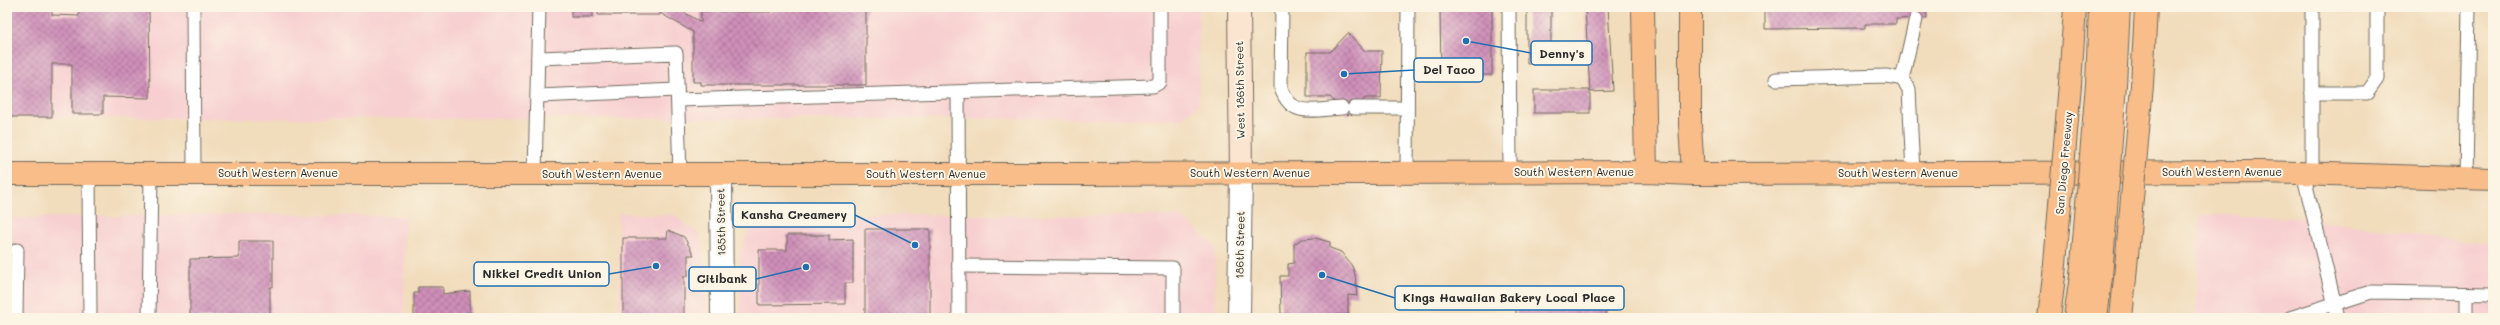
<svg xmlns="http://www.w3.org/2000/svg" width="2500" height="325" viewBox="0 0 2500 325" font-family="Mali,sans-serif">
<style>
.built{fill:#f7cfd0}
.building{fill:url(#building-cross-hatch)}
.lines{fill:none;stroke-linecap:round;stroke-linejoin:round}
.lane-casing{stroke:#70695d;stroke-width:15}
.street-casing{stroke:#70695d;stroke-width:24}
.secondary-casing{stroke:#70695d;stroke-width:24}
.primary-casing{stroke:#70695d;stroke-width:24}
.highway-casing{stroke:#70695d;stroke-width:24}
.lane{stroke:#fff;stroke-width:13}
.street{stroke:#fff;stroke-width:22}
.secondary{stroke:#fce5d0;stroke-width:22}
.primary{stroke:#f8bd89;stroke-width:22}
.highway{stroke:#f8bd89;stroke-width:22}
.highway-bridge-casing{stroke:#70695d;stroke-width:24;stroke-linecap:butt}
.highway-bridge{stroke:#f8bd89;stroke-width:22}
.labels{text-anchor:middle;stroke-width:4;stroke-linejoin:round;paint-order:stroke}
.street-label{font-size:11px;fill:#2b2b2b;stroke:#fcf5e5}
.leader{fill:none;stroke:#1f6fb2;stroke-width:1.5}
.callout-dot{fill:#1f6fb2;stroke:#fcf5e5;stroke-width:1.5}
.callout{fill:#fcf5e5;stroke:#1f6fb2;stroke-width:1.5}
.callout-label{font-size:12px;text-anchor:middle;font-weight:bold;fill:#2b2b2b}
</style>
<defs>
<pattern id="building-cross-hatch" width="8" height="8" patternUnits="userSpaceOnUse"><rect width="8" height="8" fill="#cf8fb9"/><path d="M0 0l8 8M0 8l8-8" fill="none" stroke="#a87597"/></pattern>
</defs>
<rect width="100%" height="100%" fill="#fcf5e5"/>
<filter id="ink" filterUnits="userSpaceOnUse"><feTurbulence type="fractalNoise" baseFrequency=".025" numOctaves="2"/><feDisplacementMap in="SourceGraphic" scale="8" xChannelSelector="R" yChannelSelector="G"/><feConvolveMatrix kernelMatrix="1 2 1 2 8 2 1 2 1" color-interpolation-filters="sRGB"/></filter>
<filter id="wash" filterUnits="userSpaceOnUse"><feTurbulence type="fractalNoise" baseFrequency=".012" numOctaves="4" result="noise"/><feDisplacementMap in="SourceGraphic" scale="16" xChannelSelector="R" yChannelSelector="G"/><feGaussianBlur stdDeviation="0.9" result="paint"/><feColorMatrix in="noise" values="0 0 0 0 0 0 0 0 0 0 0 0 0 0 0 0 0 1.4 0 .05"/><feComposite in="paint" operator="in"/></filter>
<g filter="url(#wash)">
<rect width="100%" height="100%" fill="#f1dcbb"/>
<!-- built -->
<g class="built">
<polygon points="7,7 1199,7 1199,105 1182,119 7,118"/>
<polygon points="618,213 674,215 700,235 707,277 707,318 619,318"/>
<polygon points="239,214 405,216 404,318 7,318 7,218"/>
<polygon points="775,214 1180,216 1215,246 1215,318 740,318 740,255 749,230"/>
<polygon points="2199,214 2298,218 2493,244 2493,318 2196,318"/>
</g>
<g id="blocks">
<!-- building -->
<g class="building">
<polygon points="7,7 52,7 52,15 79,16 79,7 149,7 150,98 103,97 103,114 72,114 72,64 52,64 52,117 7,117"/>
<rect x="571" y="7" width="21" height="10"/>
<polygon points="598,7 674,7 701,22 701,11 771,12 771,7 866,7 866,85 701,85 701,82 693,82 693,32 660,13 660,15 598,15"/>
<polygon points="1440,7 1492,7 1492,75 1441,75"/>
<polygon points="1527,7 1551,7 1551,61 1546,61 1546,63 1527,64"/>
<polygon points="1585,7 1608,7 1613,91 1590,92"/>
<polygon points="1765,7 1926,7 1927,18 1896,19 1896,24 1865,24 1865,28 1765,29"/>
<polygon points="1348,33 1365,51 1382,51 1381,98 1365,98 1348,115 1330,97 1307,97 1307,52 1330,52"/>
<rect x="1534" y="90" width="56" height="23"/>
<rect x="865" y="229" width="65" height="89"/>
<polygon points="668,230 684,237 694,255 688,255 688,276 684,276 684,316 623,316 623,238 667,238"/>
<polygon points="787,235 829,235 829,240 853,239 853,283 845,283 845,304 759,305 759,250 787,250"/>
<polygon points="1315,238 1330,242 1330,248 1341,252 1352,266 1355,274 1357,296 1348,295 1348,315 1281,314 1280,276 1288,276 1288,264 1294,263 1294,244 1302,239"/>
<polygon points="239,241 273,241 273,287 270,287 270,318 190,318 190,259 239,258"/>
<polygon points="418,287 443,287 443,294 470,291 470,318 414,318 414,293 418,293"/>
<rect x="1516" y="300" width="90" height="18"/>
</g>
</g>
</g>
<g filter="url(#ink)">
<use href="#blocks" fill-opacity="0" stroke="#70695d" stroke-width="1"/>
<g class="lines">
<defs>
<g id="lane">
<polyline points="193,7 194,173"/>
<path d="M1282,7L1281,88C1291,119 1315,109 1342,108"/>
<polyline points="1509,7 1510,172"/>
<polyline points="2312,7 2312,173"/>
<polyline points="538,58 676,53 680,174"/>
<polyline points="1776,79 1887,76 1902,79 1909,89 1913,173"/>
<polyline points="1902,79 1916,19"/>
<polyline points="958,93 959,318"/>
<polyline points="2312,93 2367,93 2377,79 2377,7"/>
<polyline points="538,96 677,90"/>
<polyline points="678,100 1153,86 1160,82 1160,7"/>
<polyline points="1354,108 1407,108"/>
<polyline points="1407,173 1408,7"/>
<polyline points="2303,173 2338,318"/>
<polyline points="89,174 90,318"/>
<polyline points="535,174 539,7"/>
<polyline points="2466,178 2469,7"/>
<polyline points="959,266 1173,268 1173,318"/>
<polyline points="16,318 17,250"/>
<polyline points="149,318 151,173"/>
<polyline points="2290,318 2371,292 2493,294"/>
<polyline points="2466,318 2466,294"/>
</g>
<g id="street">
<polyline points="721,174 722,318"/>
<polyline points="1239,318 1241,172"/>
</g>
<polyline id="secondary" points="1239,7 1241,172"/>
<polyline id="primary" points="7,174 1083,174 1646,172 1693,174 2261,172 2493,179"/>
<g id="highway">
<polyline points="1643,7 1646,172"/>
<polyline points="1690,7 1690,125 1693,174"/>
<polyline points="2070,84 2075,7"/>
<polyline points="2097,84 2100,7"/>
<polyline points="2115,85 2119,7"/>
<polyline points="2142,85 2146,7"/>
<polyline points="2049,318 2054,276"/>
<polyline points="2075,318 2081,276"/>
<polyline points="2096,318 2101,277"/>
<polyline points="2121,318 2125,278"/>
</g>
</defs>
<!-- lane casing -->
<use href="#lane" class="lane-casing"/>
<!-- street casing -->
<use href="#street" class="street-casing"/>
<!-- secondary casing -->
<use href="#secondary" class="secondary-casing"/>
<!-- primary casing -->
<use href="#primary" class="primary-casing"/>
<!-- highway casing -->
<use href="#highway" class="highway-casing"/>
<!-- lane -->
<use href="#lane" class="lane"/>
<!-- street -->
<use href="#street" class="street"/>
<!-- secondary -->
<use href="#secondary" class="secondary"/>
<!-- primary -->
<use href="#primary" class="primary"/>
<!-- highway -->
<use href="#highway" class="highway"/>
<defs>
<g id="highway-bridge">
<polyline points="2054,276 2070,84"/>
<polyline points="2081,276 2097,84"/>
<polyline points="2101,277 2115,85"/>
<polyline points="2125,278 2142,85"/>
</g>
</defs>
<!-- highway-bridge casing -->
<use href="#highway-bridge" class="highway-bridge-casing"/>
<!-- highway-bridge -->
<use href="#highway-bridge" class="highway-bridge"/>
</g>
</g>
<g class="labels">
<!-- street labels -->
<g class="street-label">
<text transform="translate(1240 90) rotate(-91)" y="4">West 186th Street</text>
<text transform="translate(2064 163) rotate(-85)" y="4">San Diego Freeway</text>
<text x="1574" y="176">South Western Avenue</text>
<text x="2222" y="176">South Western Avenue</text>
<text x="278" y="177">South Western Avenue</text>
<text x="1250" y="177">South Western Avenue</text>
<text x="1898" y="177">South Western Avenue</text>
<text x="602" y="178">South Western Avenue</text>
<text x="926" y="178">South Western Avenue</text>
<text transform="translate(721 222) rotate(-91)" y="4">185th Street</text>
<text transform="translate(1240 245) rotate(-89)" y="4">186th Street</text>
</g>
</g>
<!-- callouts -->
<path class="leader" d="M1466 41L1531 53M1344 74L1414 70M915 245L855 215M656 266L609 274M806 267L756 279M1322 275L1395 298"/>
<g class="callout-dot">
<circle cx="1466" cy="41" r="4"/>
<circle cx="1344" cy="74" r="4"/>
<circle cx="915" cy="245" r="4"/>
<circle cx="656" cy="266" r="4"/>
<circle cx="806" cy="267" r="4"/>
<circle cx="1322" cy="275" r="4"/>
</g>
<g class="callout">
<rect x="1531" y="41" width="61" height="24" rx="4"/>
<rect x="1414" y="58" width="69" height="24" rx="4"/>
<rect x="733" y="203" width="122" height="24" rx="4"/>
<rect x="474" y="262" width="135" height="24" rx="4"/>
<rect x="689" y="267" width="67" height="24" rx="4"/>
<rect x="1395" y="286" width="229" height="24" rx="4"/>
</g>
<g class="callout-label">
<text x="1562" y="58">Denny's</text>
<text x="1449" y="74">Del Taco</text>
<text x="794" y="219">Kansha Creamery</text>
<text x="542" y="278">Nikkei Credit Union</text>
<text x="722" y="283">Citibank</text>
<text x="1509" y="302">Kings Hawaiian Bakery Local Place</text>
</g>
<!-- margin -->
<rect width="2500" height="325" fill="none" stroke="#fcf5e5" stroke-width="24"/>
</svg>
